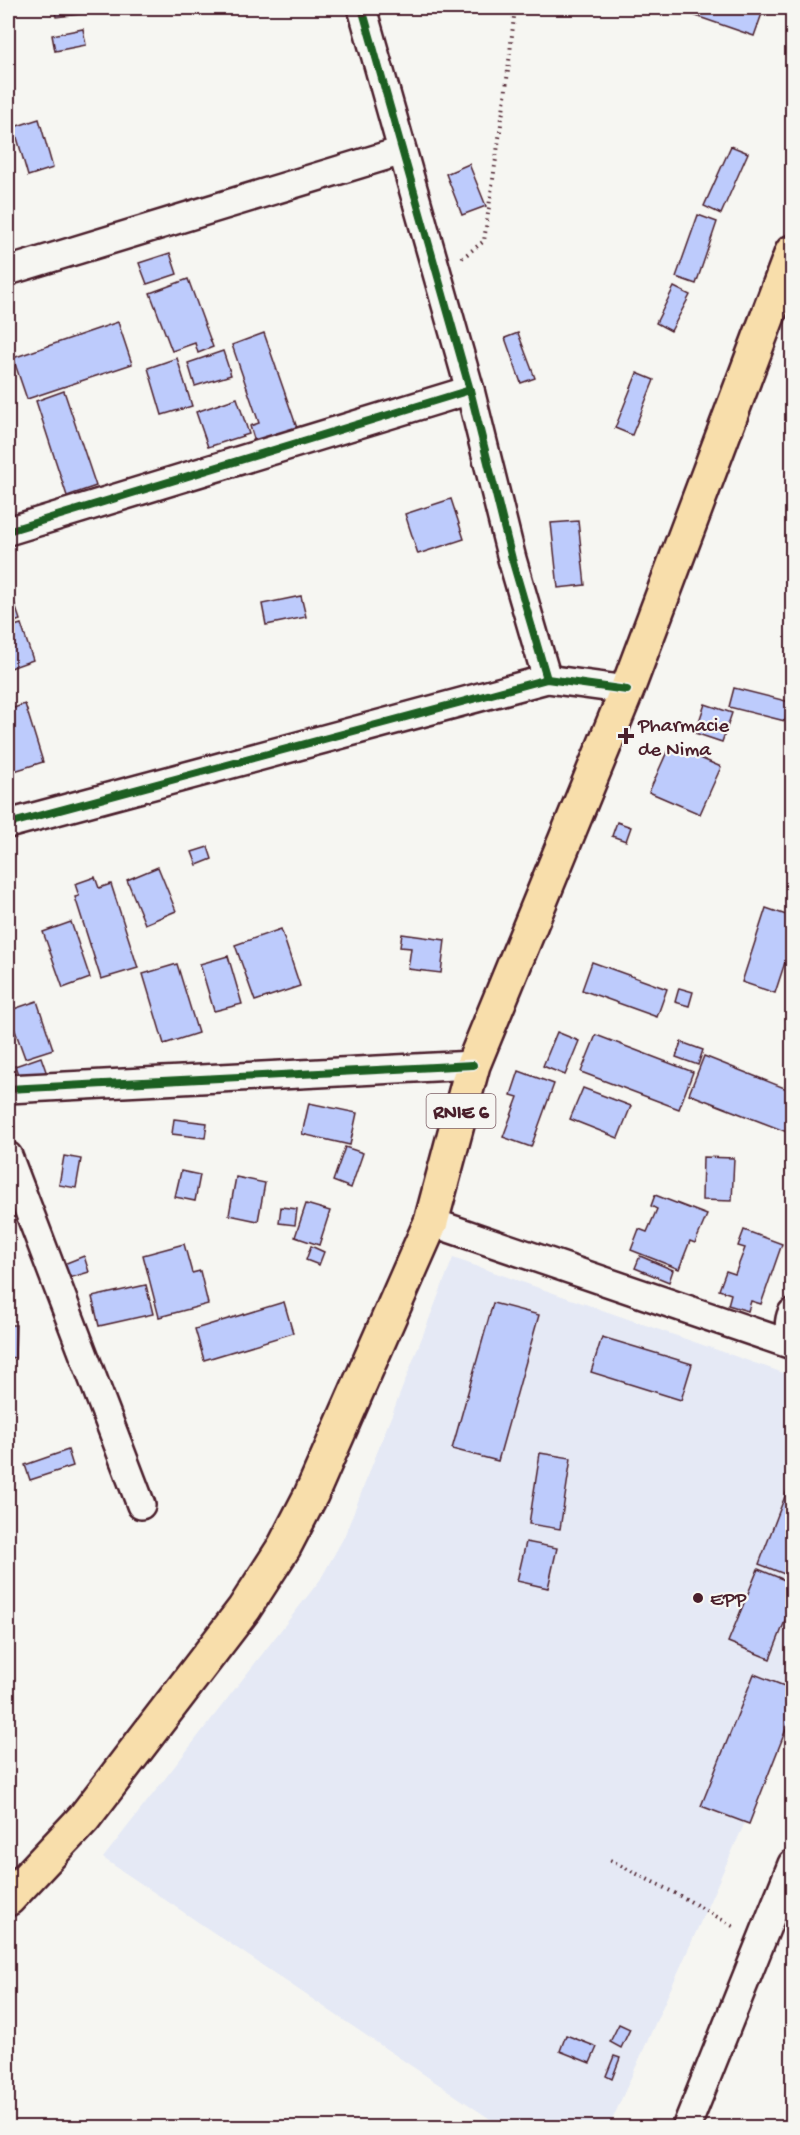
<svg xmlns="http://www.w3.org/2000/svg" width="800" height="2135" viewBox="0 0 800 2135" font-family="'Gochi Hand',sans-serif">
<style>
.built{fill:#e5e9f5}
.building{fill:#bdcbfc;stroke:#4a1f2b;stroke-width:1.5}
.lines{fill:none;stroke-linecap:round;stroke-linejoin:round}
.street-casing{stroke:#4a1f2b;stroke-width:32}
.primary-casing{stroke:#4a1f2b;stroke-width:38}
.path{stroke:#4a1f2b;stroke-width:4;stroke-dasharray:1.5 4.5;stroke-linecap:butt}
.street{stroke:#f6f6f2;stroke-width:27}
.primary{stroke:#f8deab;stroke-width:33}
.cycleway-casing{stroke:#f6f6f2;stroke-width:11}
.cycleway{stroke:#1b5e20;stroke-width:8}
.poi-dot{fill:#4a1f2b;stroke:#f6f6f2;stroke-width:2}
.labels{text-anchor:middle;stroke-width:4.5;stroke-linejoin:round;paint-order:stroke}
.shield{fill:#f6f6f2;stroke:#7e6067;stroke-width:1.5}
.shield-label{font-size:20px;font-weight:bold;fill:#4a1f2b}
.poi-label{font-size:21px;fill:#4a1f2b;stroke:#f6f6f2;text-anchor:start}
</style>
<rect width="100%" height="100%" fill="#f6f6f2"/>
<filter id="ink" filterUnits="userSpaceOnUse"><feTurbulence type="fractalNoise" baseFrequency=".0167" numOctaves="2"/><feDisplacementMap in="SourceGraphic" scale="12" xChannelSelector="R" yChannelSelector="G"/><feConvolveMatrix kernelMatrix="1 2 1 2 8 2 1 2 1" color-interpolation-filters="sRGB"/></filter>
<g filter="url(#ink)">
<!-- built -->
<polygon class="built" points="453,1258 792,1376 792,1717 609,2127 502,2127 103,1858 320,1580 344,1537"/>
<!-- building -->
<g class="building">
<polygon points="54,8 81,8 80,14 56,17"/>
<polygon points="673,8 764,8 754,36"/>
<polygon points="83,29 86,45 55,51 52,35"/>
<polygon points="39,119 53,168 28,176 14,127"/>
<polygon points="731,146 748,153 721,214 704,206"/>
<polygon points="469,164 486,206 462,215 446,174"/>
<polygon points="698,215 717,222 696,284 676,277"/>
<polygon points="170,253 177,274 147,284 139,263"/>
<polygon points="188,279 213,347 198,353 195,343 172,351 150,293"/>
<polygon points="674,287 690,295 671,331 656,323"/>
<polygon points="118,322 132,364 27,399 13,358"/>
<polygon points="264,333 297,428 255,442 250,426 259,423 232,345"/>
<polygon points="518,333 535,378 521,383 505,338"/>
<polygon points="223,351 231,375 195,386 188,363"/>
<polygon points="177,358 192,406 162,415 148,368"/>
<polygon points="637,373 654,380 632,435 615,428"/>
<polygon points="64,391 96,486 67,496 36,401"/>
<polygon points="237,398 249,434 208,447 196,412"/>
<polygon points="451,499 464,539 418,554 405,514"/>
<polygon points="578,521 585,585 558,588 551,523"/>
<polygon points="8,584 20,620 8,624"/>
<polygon points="301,596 306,617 266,625 262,604"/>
<polygon points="21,624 33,660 8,669 8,628"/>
<polygon points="792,671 792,698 787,697"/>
<polygon points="734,688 790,702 785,721 729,707"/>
<polygon points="25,704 43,762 8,773 8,710"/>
<polygon points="705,704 732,713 722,742 695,733"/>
<polygon points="670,745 721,767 700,814 649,792"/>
<polygon points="617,822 631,827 626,841 612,836"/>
<polygon points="208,847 212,859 197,865 192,852"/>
<polygon points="158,867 176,911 145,924 127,880"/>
<polygon points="95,877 99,888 111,884 138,968 101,979 75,897 79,896 75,884"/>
<polygon points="766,908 792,917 792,941 775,993 742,982"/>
<polygon points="71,922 90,978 63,988 43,932"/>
<polygon points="281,929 300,986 255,1001 235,945"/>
<polygon points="402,934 445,940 441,973 408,969 411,948 400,947"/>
<polygon points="228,956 242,1004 214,1011 200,964"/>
<polygon points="592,962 667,989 657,1017 582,990"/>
<polygon points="177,964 198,1033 164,1044 143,974"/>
<polygon points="8,974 13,998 8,1000"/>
<polygon points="679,988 693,992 689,1006 675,1002"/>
<polygon points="37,1001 53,1049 25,1058 8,1011"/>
<polygon points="557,1032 579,1041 565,1075 543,1066"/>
<polygon points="596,1035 693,1072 679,1109 581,1072"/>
<polygon points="681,1042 703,1050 698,1065 676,1057"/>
<polygon points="704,1056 792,1091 792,1134 689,1094"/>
<polygon points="41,1057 48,1077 22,1086 15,1066"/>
<polygon points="519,1071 554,1084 531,1147 503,1137 518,1097 511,1095"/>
<polygon points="583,1088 631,1106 618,1138 570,1119"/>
<polygon points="309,1103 357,1113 350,1145 302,1134"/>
<polygon points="174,1119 207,1123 205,1138 172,1134"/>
<polygon points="345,1147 363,1153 351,1188 333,1181"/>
<polygon points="64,1156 81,1159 76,1188 59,1185"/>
<polygon points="703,1157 734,1158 732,1201 702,1200"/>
<polygon points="181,1171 200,1175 195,1201 175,1197"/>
<polygon points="236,1177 265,1183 258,1221 229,1215"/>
<polygon points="655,1195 707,1215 695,1243 690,1241 679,1269 631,1250 639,1229 647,1232 657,1209 651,1206"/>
<polygon points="306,1204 330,1211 319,1245 295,1237"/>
<polygon points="281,1207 297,1209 295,1225 279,1223"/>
<polygon points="744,1230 782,1244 761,1304 751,1301 748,1311 728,1305 731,1294 719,1290 726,1271 735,1274 745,1248 738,1246"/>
<polygon points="184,1244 192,1273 200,1271 208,1304 159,1317 143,1255"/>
<polygon points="311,1246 324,1252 319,1265 306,1260"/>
<polygon points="84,1256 89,1272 69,1278 64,1264"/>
<polygon points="640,1256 673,1270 669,1282 635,1268"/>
<polygon points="146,1285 153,1314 99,1326 92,1297"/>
<polygon points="284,1302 293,1333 204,1360 195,1329"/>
<polygon points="493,1303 539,1315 498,1461 452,1449"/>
<polygon points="8,1325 16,1325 15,1358 8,1357"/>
<polygon points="602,1337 692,1364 681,1400 591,1372"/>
<polygon points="68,1450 73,1466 30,1480 25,1465"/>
<polygon points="540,1453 571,1458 560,1529 529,1524"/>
<polygon points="792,1478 792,1577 759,1564"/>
<polygon points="526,1542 557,1548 548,1588 517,1581"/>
<polygon points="758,1569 792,1583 792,1603 770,1659 728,1642"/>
<polygon points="754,1674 792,1689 792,1714 749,1824 701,1806"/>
<polygon points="619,2024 630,2029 621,2048 610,2042"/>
<polygon points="566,2035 597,2047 590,2063 560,2051"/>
<polygon points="614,2056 620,2058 612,2079 606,2076"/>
</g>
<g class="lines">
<defs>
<g id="street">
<polyline points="362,8 470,390 512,559 547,679"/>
<polyline points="8,271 402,151"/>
<polyline points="8,531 470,390"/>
<polyline points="8,824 547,679 627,690"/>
<polyline points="8,1089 473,1065"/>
<polyline points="8,1156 141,1505"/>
<polyline points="431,1222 792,1345"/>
<path d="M792,1313C788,1322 789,1332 792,1341"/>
<polyline points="686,2128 792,1864"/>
</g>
<polyline id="primary" points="8,1899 84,1818 244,1609 284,1547 311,1495 431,1222 473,1065 627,690 792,252"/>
</defs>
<!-- street casing -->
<use href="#street" class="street-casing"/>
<!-- primary casing -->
<use href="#primary" class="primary-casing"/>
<!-- path -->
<g class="path">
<polyline points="462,258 484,241 505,97 515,8"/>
<polyline points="610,1860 686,1899 736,1928"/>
</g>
<!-- street -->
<use href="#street" class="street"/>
<!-- primary -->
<use href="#primary" class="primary"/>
<defs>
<g id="cycleway">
<polyline points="362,8 470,390 512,559 547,679"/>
<polyline points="8,531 470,390"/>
<polyline points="8,824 547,679 627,690"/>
<polyline points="8,1089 473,1065"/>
</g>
</defs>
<!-- cycleway casing -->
<use href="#cycleway" class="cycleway-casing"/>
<!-- cycleway -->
<use href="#cycleway" class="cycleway"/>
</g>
</g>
<!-- markers -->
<g class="poi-dot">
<path d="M623 727h6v6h6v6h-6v6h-6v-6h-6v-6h6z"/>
<circle cx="698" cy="1598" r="6"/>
</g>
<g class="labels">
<!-- shield labels -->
<rect class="shield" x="426.5" y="1094" width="69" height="34" rx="4.5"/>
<g class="shield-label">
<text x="461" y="1118">RNIE 6</text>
</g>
<!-- poi labels -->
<g class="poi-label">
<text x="638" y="731">Pharmacie<tspan x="638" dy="24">de Nima</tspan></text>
<text x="710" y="1605">EPP</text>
</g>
</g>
<!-- margin -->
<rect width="800" height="2135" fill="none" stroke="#f6f6f2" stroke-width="30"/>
<rect x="15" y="15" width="770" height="2105" fill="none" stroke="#4a1f2b" stroke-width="2" filter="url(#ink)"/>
</svg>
